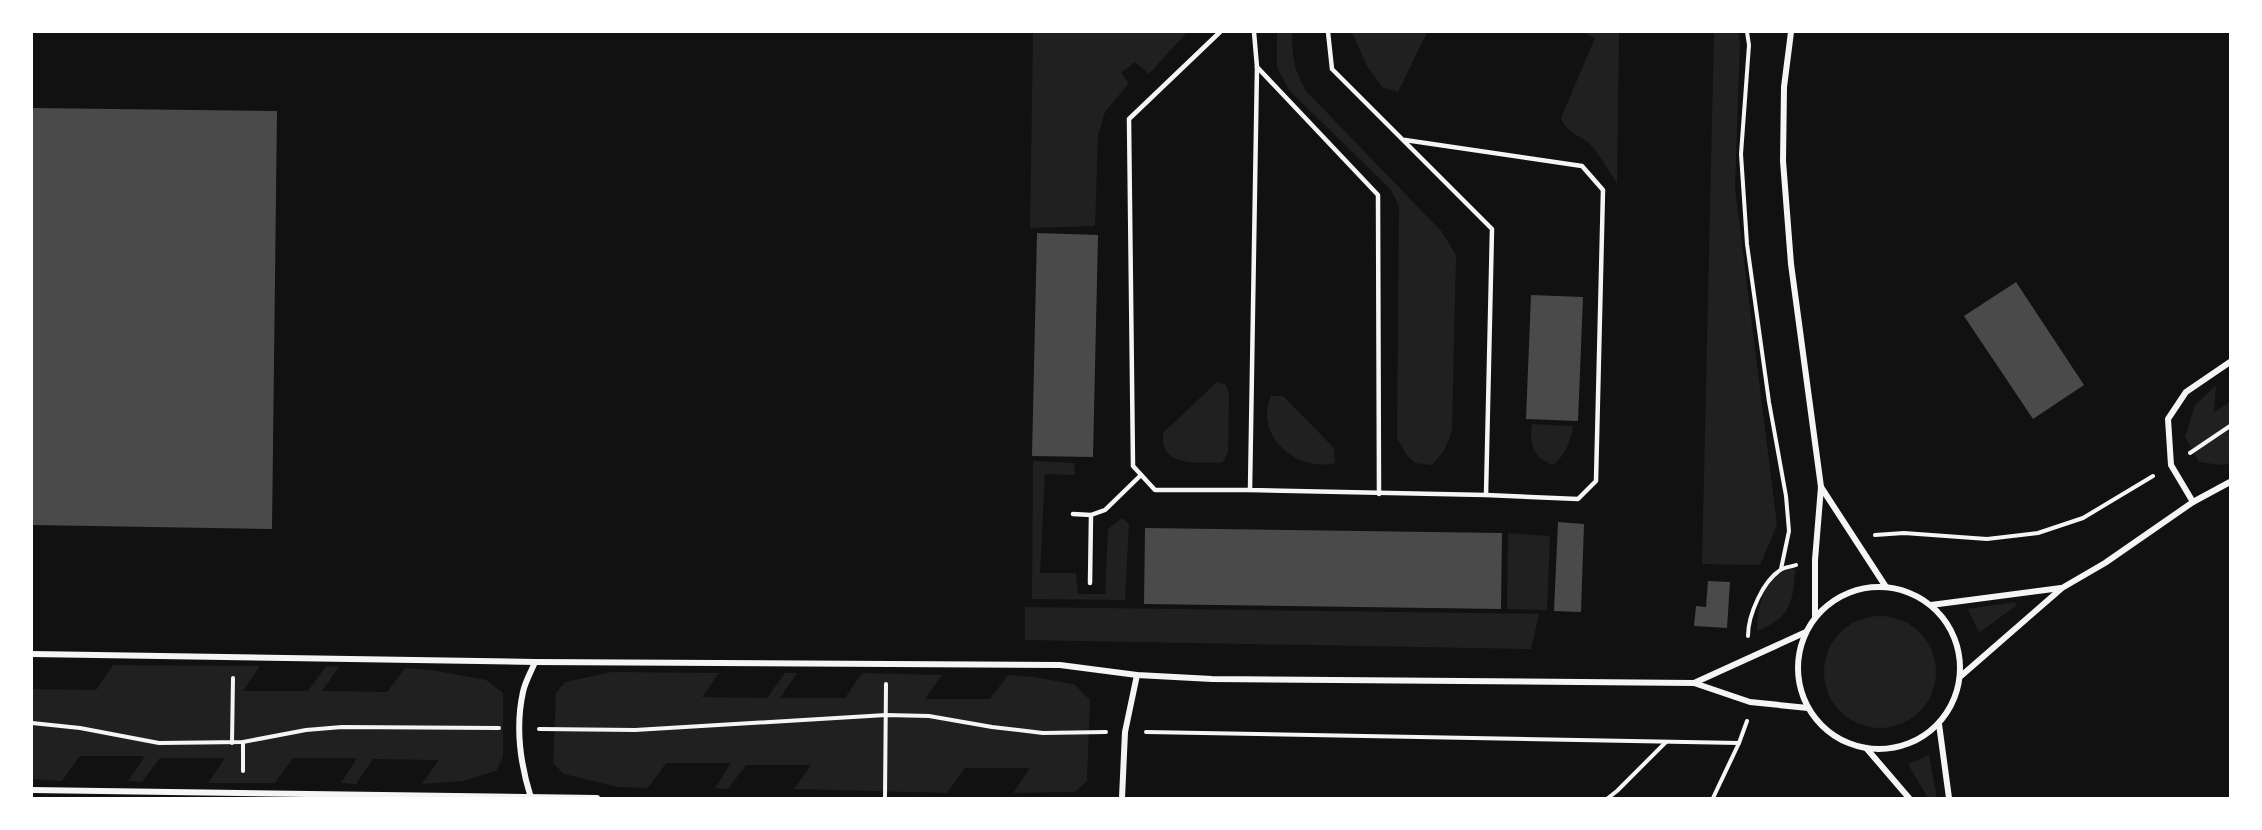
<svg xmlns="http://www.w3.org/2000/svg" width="2262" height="830" viewBox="0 0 2262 830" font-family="Cabin,sans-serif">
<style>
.green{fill:#202020}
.building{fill:#4a4a4a}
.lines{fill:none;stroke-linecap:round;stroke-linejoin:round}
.path{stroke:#f5f5f5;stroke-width:4}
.service{stroke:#f5f5f5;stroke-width:4.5}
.minor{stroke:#f5f5f5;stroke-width:6}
</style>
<rect width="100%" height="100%" fill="#111"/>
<!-- green -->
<g class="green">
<polygon points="1033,32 1187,32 1149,74 1135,62 1121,73 1129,83 1105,112 1098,136 1095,226 1030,228"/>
<path d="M1277,32H1292C1292,57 1294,71 1307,92L1442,232L1456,255L1452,431L1444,451L1432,465L1415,463L1406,454L1397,438L1399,206L1391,190L1289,90L1277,67Z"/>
<polygon points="1352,32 1427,32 1398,92 1382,87 1367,66"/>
<path d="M1582,32H1619L1617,183C1609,172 1603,160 1595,150C1583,134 1570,138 1561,118L1595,38Z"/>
<polygon points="1714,32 1738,32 1740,42 1735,189 1777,525 1760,565 1702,564"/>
<path d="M1217,382L1226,385L1229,394L1228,451L1224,461L1220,463C1197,462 1160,468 1163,433Z"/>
<polygon points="2216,385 2214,412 2230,402 2230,463 2221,465 2199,462 2185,437 2195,405"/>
<path d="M1271,396H1283L1334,448L1335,463C1297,473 1253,435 1271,396Z"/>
<path d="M1532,424L1573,426C1570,443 1566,454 1553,465C1533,457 1529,445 1532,424Z"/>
<polygon points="1033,461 1074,463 1075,475 1045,474 1040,573 1076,573 1078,594 1105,594 1108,529 1122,518 1129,524 1125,600 1032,599"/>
<polygon points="1508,533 1550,536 1547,610 1507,609"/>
<path d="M1786,568L1795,569C1793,603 1791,617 1757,631C1758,607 1763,580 1786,568Z"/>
<polygon points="2015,602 2017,605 1979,633 1968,609"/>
<polygon points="1025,607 1539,614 1531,649 1025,640"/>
<circle cx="1880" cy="672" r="56"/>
<polygon points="113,665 260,666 243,691 308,691 326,666 339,667 322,691 387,692 405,668 432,670 486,680 503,693 503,757 496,771 463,781 422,784 439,760 373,759 356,784 341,783 357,758 293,758 275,783 208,783 225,758 160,758 142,782 128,781 145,756 80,756 62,781 32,779 32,689 96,690"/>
<polygon points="612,672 719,673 702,697 767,698 785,673 797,673 780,698 845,698 862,673 942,675 925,699 990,699 1008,675 1033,677 1074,684 1090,700 1087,781 1075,792 1013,793 1030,768 965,768 947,793 794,789 811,765 746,765 728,789 715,788 731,763 666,763 648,788 618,787 564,774 553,763 556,693 565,682"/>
<polygon points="1929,755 1937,798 1928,798 1908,764"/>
</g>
<!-- building -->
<g class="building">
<polygon points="32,108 277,111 272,529 32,525"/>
<polygon points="1037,233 1098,235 1093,457 1032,456"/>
<polygon points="2016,282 2084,385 2033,419 1964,316"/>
<polygon points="1531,295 1583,297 1578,421 1526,419"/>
<polygon points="1558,522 1584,524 1581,612 1554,611"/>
<polygon points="1145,528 1502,533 1501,609 1144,604"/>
<polygon points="1708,581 1730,582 1727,628 1694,626 1696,606 1706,607"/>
</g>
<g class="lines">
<!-- path -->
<g class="path">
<polyline points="1747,32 1749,45 1741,154 1747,244 1769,402 1786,496 1789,531 1781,569"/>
<polyline points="2190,453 2230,426"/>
<polyline points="1875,535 1904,533 1987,539 2038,533 2083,518 2153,476"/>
<path d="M1748,636C1748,615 1763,580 1782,569C1785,567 1791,567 1796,565"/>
<polyline points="32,723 80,728 159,743 243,742 306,730 342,727 499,728"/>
<polyline points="539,729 635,730 886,715 929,716 992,727 1043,733 1106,732"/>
<polyline points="1146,732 1739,743 1747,721"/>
<polyline points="243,742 243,771"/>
<polyline points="232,743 233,678"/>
<polyline points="885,798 886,684"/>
<polyline points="1608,798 1617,791 1666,742"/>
<polyline points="1713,798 1739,743"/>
</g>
<!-- service -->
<g class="service">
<polyline points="1220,32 1129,119 1133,466 1155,490 1250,490"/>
<polyline points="1254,32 1257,67 1250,490 1486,495 1492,229 1332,69 1328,32"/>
<polyline points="1257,67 1378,195 1379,494"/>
<polyline points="1405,140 1582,166 1603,190 1596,481 1578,499 1486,495"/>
<polyline points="1073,514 1091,515"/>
<polyline points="1090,583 1091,515 1105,510 1141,475"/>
</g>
<!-- minor -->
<g class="minor">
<polyline points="1791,32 1784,87 1783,161 1791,264 1821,487 1815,560 1815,618"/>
<polyline points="2230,362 2186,392 2168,419 2171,465 2193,502 2230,482"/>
<polyline points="1821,487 1886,587"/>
<circle cx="1879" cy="668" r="81"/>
<polyline points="1931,605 2061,588"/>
<polyline points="32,654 535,662 1060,665 1137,675 1212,679 1694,683 1750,702 1808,708"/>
<polyline points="1961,676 2062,588 2105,563 2193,502"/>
<polyline points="1694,683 1806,632"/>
<polyline points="1939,724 1949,798"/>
<polyline points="1867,749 1909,798"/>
<polyline points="32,790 597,798"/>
<path d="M531,798C520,763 515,728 523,692C525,682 531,672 535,662"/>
<polyline points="1122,798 1125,732 1137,675"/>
</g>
</g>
<!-- border -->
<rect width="2262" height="830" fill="none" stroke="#ffffff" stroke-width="66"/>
</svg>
